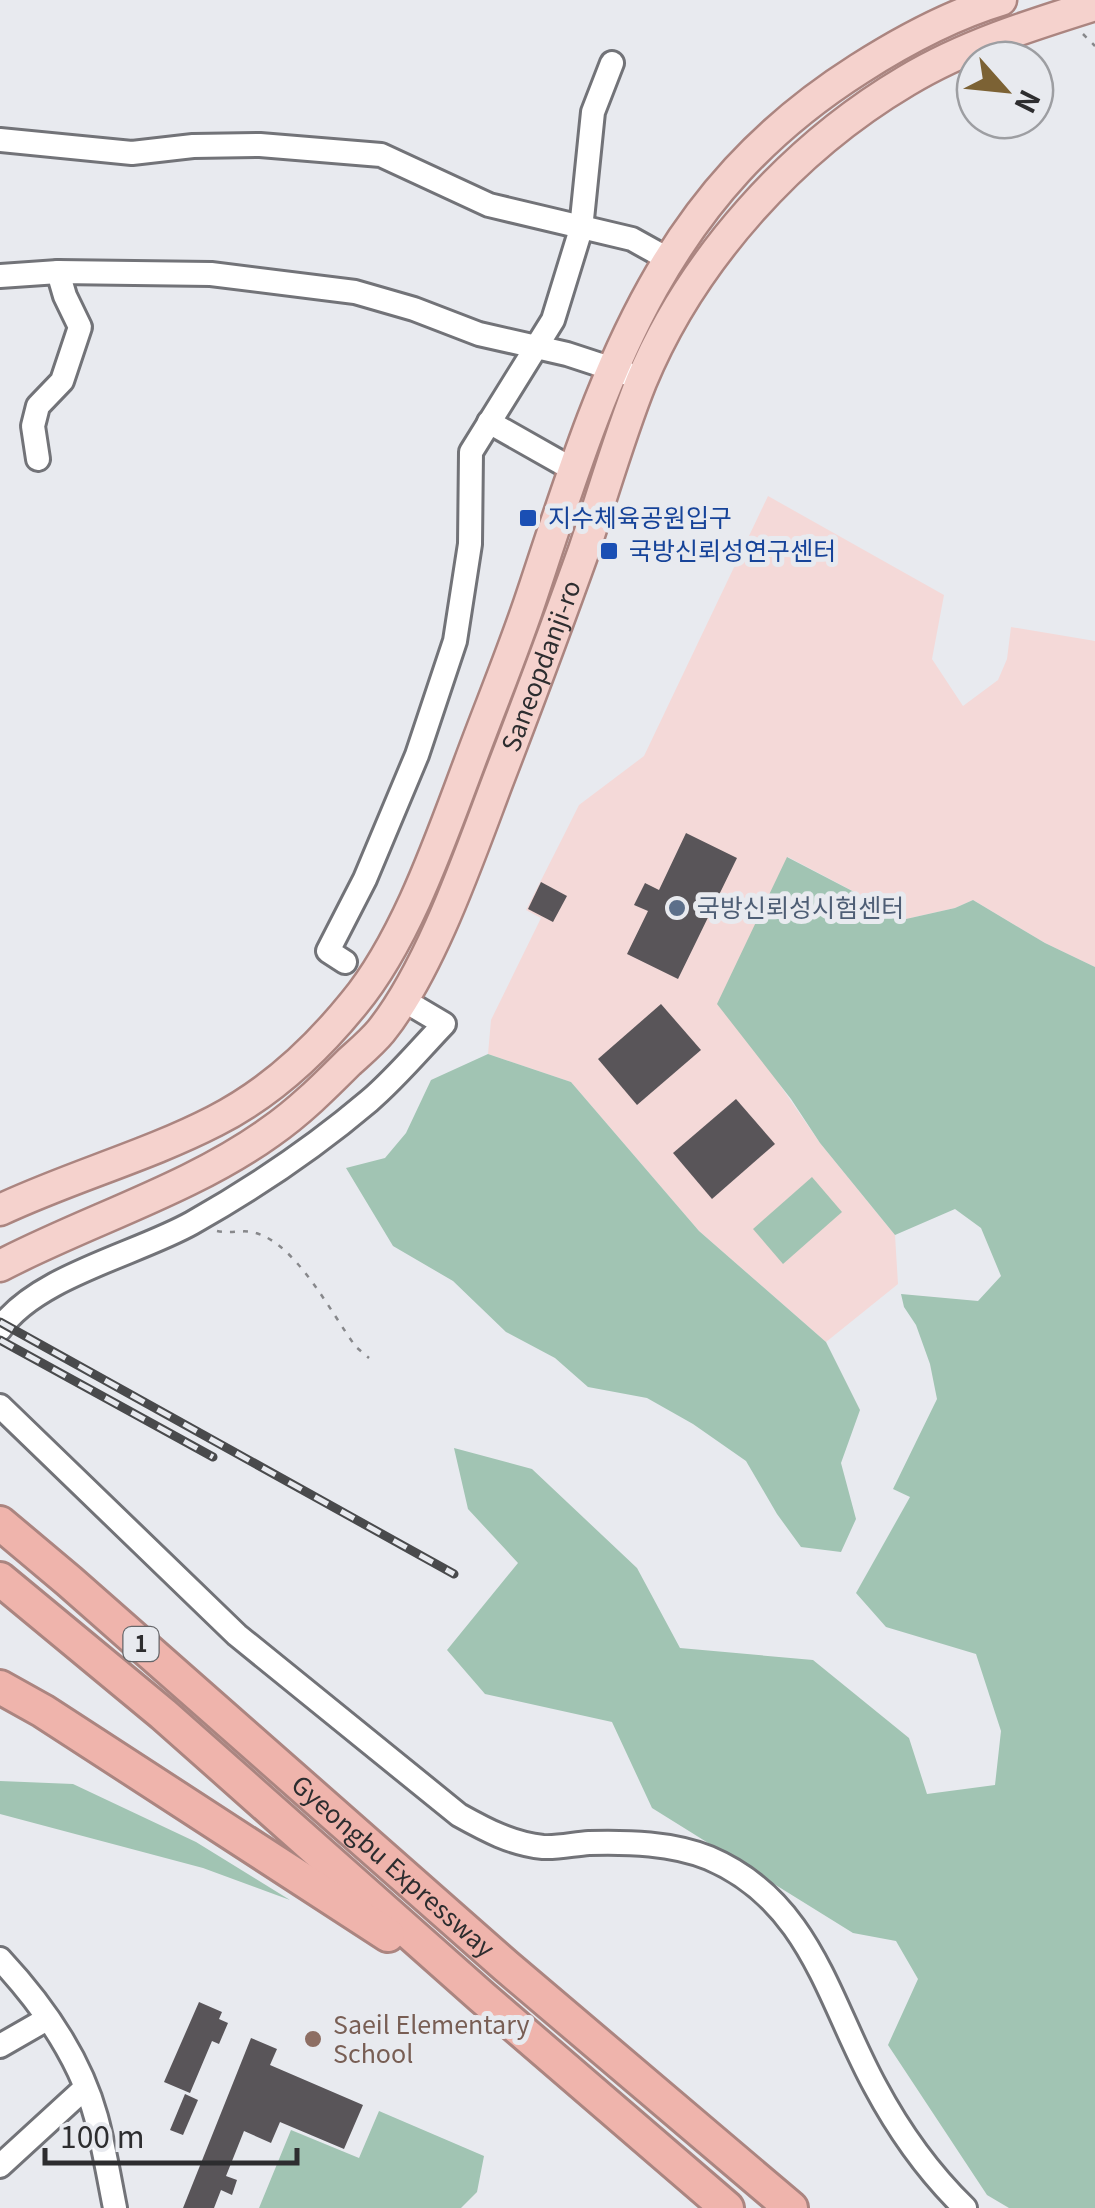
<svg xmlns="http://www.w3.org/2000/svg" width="1095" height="2208" viewBox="0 0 1095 2208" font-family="Georgia,'Noto Sans KR',serif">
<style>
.commercial{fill:#f4d9d8}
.green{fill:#a1c4b3}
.building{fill:#595559}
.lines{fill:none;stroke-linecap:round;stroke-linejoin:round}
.minor-casing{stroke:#727378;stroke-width:28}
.major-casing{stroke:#ab8580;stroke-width:35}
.highway-casing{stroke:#ab8580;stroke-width:38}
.path{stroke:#87888b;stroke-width:2.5;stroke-dasharray:5 8;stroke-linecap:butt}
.minor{stroke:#fff;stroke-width:22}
.major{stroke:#f5d2cd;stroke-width:30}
.highway{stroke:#efb4ac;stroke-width:32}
.rail-casing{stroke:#494a4c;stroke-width:9}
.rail{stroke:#e8eaef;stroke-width:5;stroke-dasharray:15;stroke-linecap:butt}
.transit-dot{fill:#1a4fb4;stroke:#e8eaef;stroke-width:4}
.service-dot{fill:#5c6f8a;stroke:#e8eaef;stroke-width:4}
.education-dot{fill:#8d6e63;stroke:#e8eaef;stroke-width:4}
.labels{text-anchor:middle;stroke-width:10;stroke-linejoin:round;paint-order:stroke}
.shield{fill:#e8eaef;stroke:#656669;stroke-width:2.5}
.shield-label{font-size:22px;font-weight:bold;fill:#2d2d2f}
.transit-label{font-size:25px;fill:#164399;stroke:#e8eaef;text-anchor:start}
.street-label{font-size:25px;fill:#2d2d2f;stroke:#e8eaef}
.service-label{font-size:25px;fill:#4e5e75;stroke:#e8eaef;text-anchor:start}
.education-label{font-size:25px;fill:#785e54;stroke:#e8eaef;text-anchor:start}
</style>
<rect width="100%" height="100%" fill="#e8eaef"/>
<!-- commercial -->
<polygon class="commercial" points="768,496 944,595 932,659 963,706 998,680 1007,659 1011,627 1095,641 1095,967 1045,943 973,900 955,908 906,919 788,857 773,1075 820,1143 895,1235 898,1284 826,1342 699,1231 571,1082 488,1054 491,1020 541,918 526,910 564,835 579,805 644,756"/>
<!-- green -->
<g class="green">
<polygon points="787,857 906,919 955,908 973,900 1045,943 1095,967 1095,2208 1009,2208 987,2195 888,2045 918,1979 896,1941 853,1933 652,1808 612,1722 485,1694 447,1650 518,1563 468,1509 454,1448 532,1469 637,1568 680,1648 813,1660 909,1738 927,1794 995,1785 1001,1731 976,1654 886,1627 856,1593 910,1497 893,1489 937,1399 930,1364 916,1325 904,1307 901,1294 978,1301 1001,1276 981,1228 955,1209 895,1235 820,1143 791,1099 717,1004"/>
<polygon points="488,1054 571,1082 699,1231 826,1342 860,1410 841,1463 856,1519 841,1552 801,1547 777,1514 746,1461 693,1424 647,1398 588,1387 555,1358 506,1332 453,1281 393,1246 346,1168 385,1158 406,1133 431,1080"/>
<polygon points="812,1177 842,1212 783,1264 753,1229"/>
<polygon points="0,1781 73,1784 196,1842 290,1900 203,1868 0,1814"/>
<polygon points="379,2111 484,2156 477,2192 461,2208 259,2208 291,2130 359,2158"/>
</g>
<!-- building -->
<g class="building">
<polygon points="686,833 737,858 678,979 627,954 648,911 634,905 645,883 659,890"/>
<polygon points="541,882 567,896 553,922 528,909"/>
<polygon points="661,1004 701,1050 637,1105 598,1059"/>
<polygon points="736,1099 775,1144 712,1199 673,1153"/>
<polygon points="199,2002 222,2012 219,2019 228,2023 219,2044 212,2041 190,2093 164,2082"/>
<polygon points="251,2038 277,2049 270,2065 363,2105 344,2149 280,2122 271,2143 244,2131 226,2176 237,2180 232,2195 221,2190 214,2208 183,2208"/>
<polygon points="185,2094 198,2100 183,2135 170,2130"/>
</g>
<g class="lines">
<defs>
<g id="minor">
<polyline points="0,140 132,153 193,146 260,145 381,155 489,205 632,239 668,259"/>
<polyline points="0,276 58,272 211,274 355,292 414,309 479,334 567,354 628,374"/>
<polyline points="489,422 572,469"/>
<polyline points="38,459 33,426 38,406 62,381 80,327 65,296 58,272"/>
<polyline points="345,962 328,951 365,879 417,755 455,641 470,544 471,452 553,320 581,229 593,112 612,63"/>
<path d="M0,1329C35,1277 137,1254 192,1223C254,1188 316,1146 369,1101C396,1078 420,1049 444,1024L417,1008"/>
<path d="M0,1406L237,1635L459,1815C486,1830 512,1844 543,1847C558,1848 574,1844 589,1843C628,1842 672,1843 709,1858C810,1901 828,2000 875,2086C899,2131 929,2173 965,2208"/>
<path d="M0,1959C41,2003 80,2058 96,2117C104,2147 109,2178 115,2208"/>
<polyline points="0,2046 47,2019"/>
<polyline points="0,2166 85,2088"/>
</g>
<g id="major">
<path d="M0,1210C70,1177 147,1156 215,1121C270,1093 316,1050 354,1003C406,940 440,841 469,764C490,707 514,650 533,592C604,378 657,197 859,69C903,41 951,15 1001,0"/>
<path id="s1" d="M0,1266C86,1221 191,1189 270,1132C299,1112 324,1087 349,1062C360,1052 372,1042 381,1031C430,970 469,857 497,783C527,705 556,628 584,550C603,494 619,437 641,382C692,259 793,148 906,81C964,46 1031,25 1095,5"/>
</g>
<g id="highway">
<path id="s2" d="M0,1523L69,1581L506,1966L791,2208"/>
<polyline points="0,1579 163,1714 482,1997 727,2208"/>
<polyline points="0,1687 43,1711 388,1935"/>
</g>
</defs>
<!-- minor casing -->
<use href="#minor" class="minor-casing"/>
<!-- major casing -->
<use href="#major" class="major-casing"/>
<!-- highway casing -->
<use href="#highway" class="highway-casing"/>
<!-- path -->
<g class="path">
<polyline points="1083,34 1095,46"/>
<path d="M217,1231C230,1234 244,1229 256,1233C297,1245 331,1313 356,1347L369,1358"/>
</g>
<!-- minor -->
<use href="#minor" class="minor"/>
<!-- major -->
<use href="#major" class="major"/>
<!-- highway -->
<use href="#highway" class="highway"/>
<defs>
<g id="rail">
<polyline points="0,1322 454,1574"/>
<polyline points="0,1340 213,1457"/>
</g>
</defs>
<!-- rail casing -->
<use href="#rail" class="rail-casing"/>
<!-- rail -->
<use href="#rail" class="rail"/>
</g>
<!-- markers -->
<g class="transit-dot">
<rect x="518" y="508" width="20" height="20" rx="5"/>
<rect x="599" y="541" width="20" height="20" rx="5"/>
</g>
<circle class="service-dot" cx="677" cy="908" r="10"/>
<circle class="education-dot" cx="313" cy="2039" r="10"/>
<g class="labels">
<!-- shield labels -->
<rect class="shield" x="123.5" y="1627" width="35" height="34" rx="8"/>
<g class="shield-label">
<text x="141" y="1652">1</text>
</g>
<!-- transit labels -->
<g class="transit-label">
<text x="548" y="527">지수체육공원입구</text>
<text x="629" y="560">국방신뢰성연구센터</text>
</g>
<!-- street labels -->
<g class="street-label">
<text dy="9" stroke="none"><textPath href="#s1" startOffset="852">Saneopdanji-ro</textPath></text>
<text dy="9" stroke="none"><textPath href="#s2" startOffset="522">Gyeongbu Expressway</textPath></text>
</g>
<!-- service labels -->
<g class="service-label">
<text x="697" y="917">국방신뢰성시험센터</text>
</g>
<!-- education labels -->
<g class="education-label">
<text x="333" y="2034">Saeil Elementary<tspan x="333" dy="29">School</tspan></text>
</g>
</g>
<!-- north arrow -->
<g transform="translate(1005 90) rotate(117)"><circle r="48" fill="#e8eaef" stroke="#9d9ea2" stroke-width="2.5"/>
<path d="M0-8L18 38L0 25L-18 38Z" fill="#7c6234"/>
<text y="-15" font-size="28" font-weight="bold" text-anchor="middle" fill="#2d2d2f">N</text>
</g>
<!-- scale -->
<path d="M45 2148v15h252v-15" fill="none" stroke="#2d2d2f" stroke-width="5"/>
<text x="60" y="2148" font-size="30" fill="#2d2d2f" stroke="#e8eaef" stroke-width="8" paint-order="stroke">100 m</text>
</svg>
